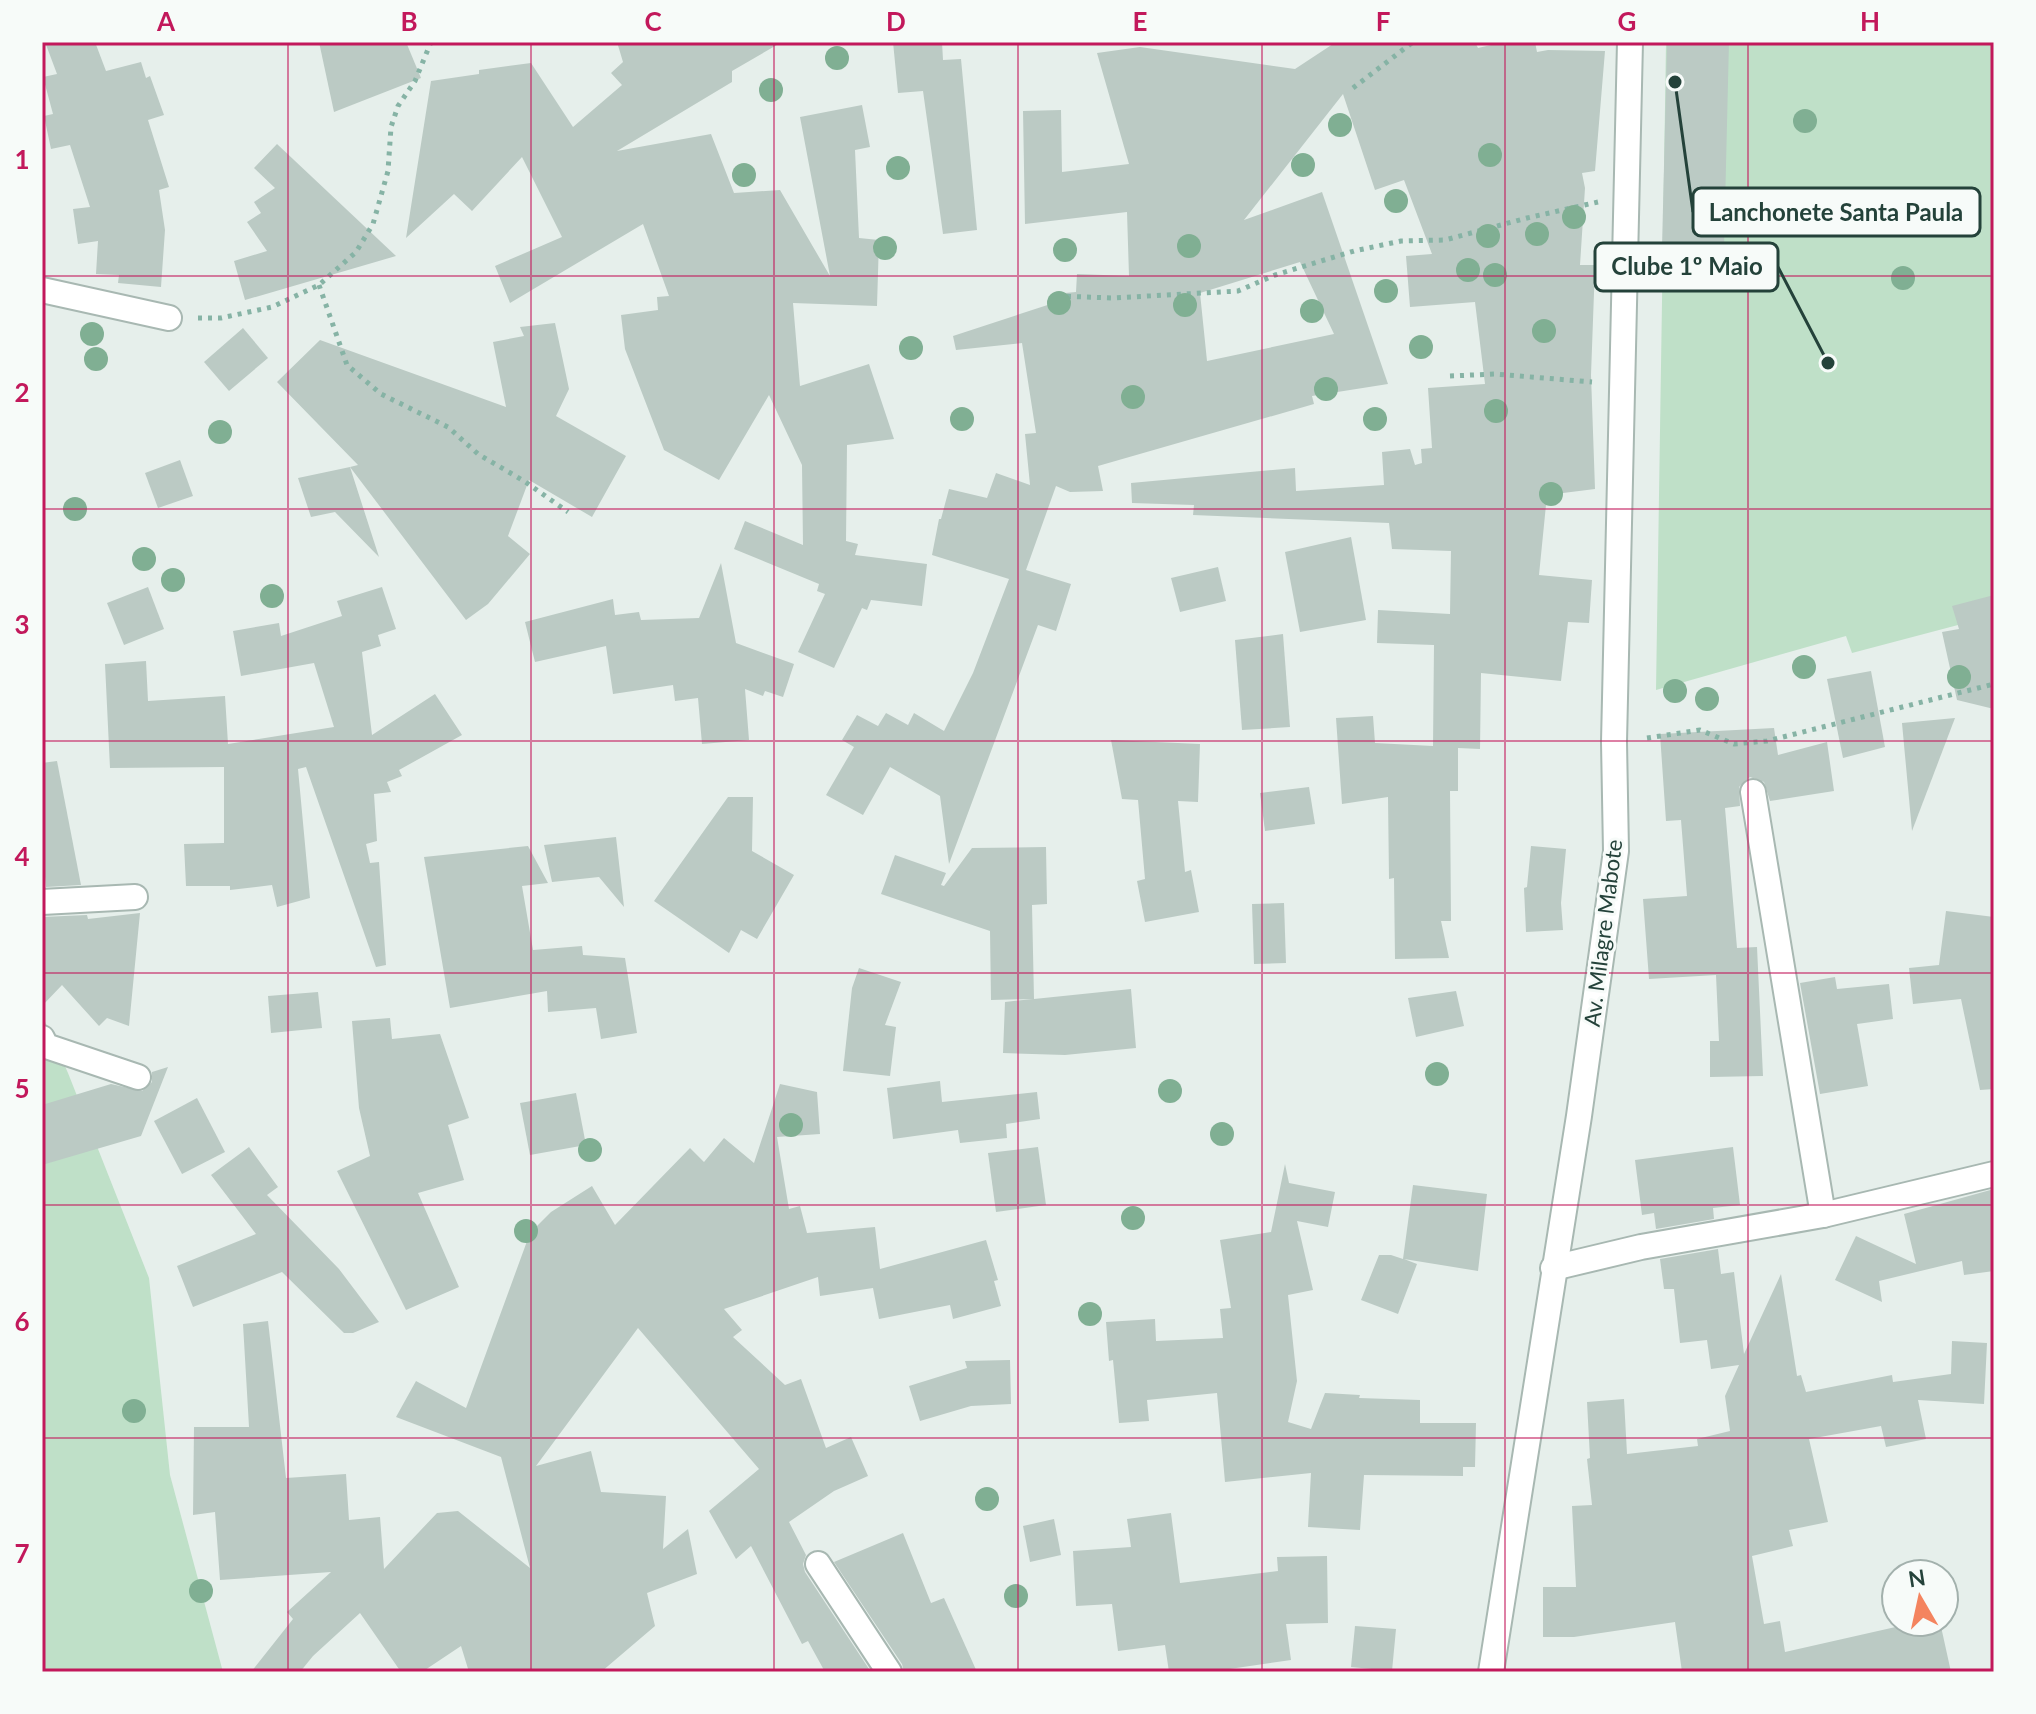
<svg xmlns="http://www.w3.org/2000/svg" width="2036" height="1714" viewBox="0 0 2036 1714" font-family="Lato,sans-serif">
<style>
.green{fill:#bfe0c8}
.building{fill:#bbcac4;fill-rule:evenodd}
.lines{fill:none;stroke-linecap:round;stroke-linejoin:round}
.minor-casing{stroke:#a8b8b2;stroke-width:28}
.path{stroke:#86b3a5;stroke-width:5;stroke-dasharray:4 6;stroke-linecap:butt}
.minor{stroke:#fff;stroke-width:24}
.tree{fill:#80af93}
.grid{fill:none;stroke:#c2185b;stroke-width:2;stroke-opacity:0.55}
.labels{text-anchor:middle;stroke-width:6;stroke-linejoin:round;paint-order:stroke}
.street-label{font-size:22px;fill:#24423a;stroke:#f7fbf9}
.leader{fill:none;stroke:#24423a;stroke-width:3}
.callout-dot{fill:#24423a;stroke:#f7fbf9;stroke-width:3}
.callout{fill:#f7fbf9;stroke:#24423a;stroke-width:3}
.callout-label{font-size:24px;text-anchor:middle;font-weight:bold;fill:#24423a}
.neatline{fill:none;stroke:#c2185b;stroke-width:3}
.grid-label{font-size:26px;text-anchor:middle;font-weight:bold;fill:#c2185b}
</style>
<rect width="100%" height="100%" fill="#e6efeb"/>
<!-- green -->
<g class="green">
<polygon points="1666,42 1994,42 1994,595 1958,625 1852,653 1846,636 1656,690"/>
<polygon points="42,1015 68,1073 149,1278 170,1475 223,1672 42,1672"/>
</g>
<!-- building -->
<g class="building">
<polygon points="45,42 95,42 106,71 141,62 146,78 150,76 164,115 148,120 169,187 159,190 165,230 161,287 118,283 119,275 96,274 98,241 78,244 73,209 90,207 70,145 51,149 44,116 53,114 43,77 57,74"/>
<polygon points="319,42 406,42 421,78 334,112"/>
<polygon points="617,42 782,42 732,71 732,82 617,151 711,134 734,193 780,190 830,276 800,117 862,105 870,147 855,150 859,238 879,240 877,306 793,303 800,386 869,364 894,439 847,445 846,541 858,544 855,555 927,564 922,606 871,600 867,610 862,608 834,668 798,652 825,594 817,591 819,584 734,549 745,521 803,545 802,465 769,395 719,480 664,450 625,349 621,315 658,310 657,297 669,296 643,224 510,303 495,266 562,237 522,157 472,211 454,194 406,238 431,81 479,74 479,70 531,63 573,127 622,85 611,73 623,62"/>
<polygon points="893,42 942,42 943,60 961,59 977,230 943,234 923,91 898,93"/>
<path d="M1336,42H1475L1478,48L1504,42H1535L1537,52L1548,50L1605,51L1595,171L1582,173L1585,188L1580,265H1595L1591,375L1595,489L1547,495L1539,575L1592,580L1589,623L1568,622L1561,681L1481,673L1480,749L1458,748V791H1450L1451,921H1441L1449,958L1395,959L1394,878L1389,879L1388,797L1342,804L1336,718L1373,716L1375,743L1433,746L1434,645L1377,643L1378,610L1450,614L1451,551L1392,549L1389,523L1193,515L1194,505L1132,503L1131,483L1295,468L1296,491L1384,485L1382,452L1410,449L1415,465L1422,463L1421,449L1432,448L1428,388L1485,384L1475,302L1410,307L1406,256L1432,254L1404,180L1375,190L1343,94L1244,220L1322,192L1388,384L1312,396L1314,404L1098,466L1103,491L1070,492L1056,486L1026,570L1071,584L1056,631L1038,625L949,864L940,796L890,767L863,815L826,795L854,747L842,740L857,715L878,726L886,713L908,725L914,713L944,731L973,673L1009,579L932,555L939,519H941L949,489L987,498L996,473L1030,485L1025,434L1036,433L1022,343L956,350L953,336L1066,299L1065,293L1076,292L1077,274L1129,276L1127,212L1025,224L1023,111L1061,110L1062,172L1129,164L1097,53L1140,47L1295,69ZM1300,262L1334,334L1207,361L1200,293Z"/>
<polygon points="1667,42 1729,42 1724,249 1662,248"/>
<polygon points="277,144 396,256 245,300 234,261 267,251 247,222 261,213 254,202 275,188 254,168"/>
<polygon points="555,323 569,389 556,416 626,456 592,517 529,480 508,536 530,554 488,604 466,620 350,467 358,465 277,382 320,340 506,407 493,342 524,336 520,327"/>
<polygon points="243,328 268,358 229,391 204,362"/>
<polygon points="180,460 193,496 158,508 145,473"/>
<polygon points="350,467 379,557 335,512 311,517 298,478"/>
<polygon points="1351,537 1366,620 1300,632 1285,552"/>
<polygon points="721,563 736,643 794,664 783,697 765,691 763,696 745,689 749,740 702,744 698,698 675,701 673,685 613,694 606,646 535,662 525,622 613,599 615,615 639,612 641,620 699,618"/>
<polygon points="1218,567 1226,601 1180,612 1171,578"/>
<polygon points="148,587 164,629 124,645 107,603"/>
<polygon points="382,587 396,629 378,635 381,646 362,652 372,735 435,694 462,735 399,770 402,776 387,782 391,792 374,794 377,841 366,844 370,863 379,862 386,965 376,967 306,767 298,769 310,898 277,907 272,885 230,890 230,886 186,886 184,844 224,843 224,767 110,768 105,664 146,661 148,701 225,696 228,744 334,727 314,663 241,676 233,631 279,623 281,636 342,616 337,601"/>
<polygon points="1994,595 1994,709 1957,700 1942,632 1959,629 1952,606"/>
<polygon points="1283,634 1290,727 1242,730 1235,640"/>
<polygon points="1871,671 1885,747 1843,758 1827,679"/>
<polygon points="1955,718 1912,831 1902,723"/>
<polygon points="1774,728 1778,755 1827,742 1834,791 1770,801 1764,782 1750,777 1739,787 1740,806 1725,808 1737,948 1757,947 1763,1076 1710,1077 1710,1041 1719,1041 1716,975 1649,979 1643,899 1687,896 1681,820 1666,821 1660,734"/>
<polygon points="1111,740 1200,744 1198,802 1178,801 1185,872 1191,870 1199,912 1145,922 1137,881 1145,879 1138,800 1122,799"/>
<polygon points="57,761 81,885 46,887 42,845 42,763"/>
<polygon points="1309,787 1315,824 1265,831 1260,793"/>
<polygon points="728,797 753,797 752,851 794,875 757,939 741,930 729,953 654,901"/>
<polygon points="616,837 624,907 599,877 552,882 544,845"/>
<polygon points="528,846 548,883 522,886 533,950 582,946 583,955 625,958 637,1033 601,1039 596,1008 548,1012 547,991 450,1008 424,857"/>
<polygon points="1531,846 1566,849 1561,903 1563,930 1526,932 1524,888 1527,887"/>
<polygon points="1046,847 1047,904 1032,905 1034,999 1131,989 1136,1048 1065,1055 1003,1053 1005,1002 1033,999 991,1000 990,931 881,894 895,855 946,873 941,885 944,886 972,848"/>
<polygon points="1284,903 1286,963 1254,964 1252,904"/>
<polygon points="1946,911 1994,917 1994,1089 1980,1090 1961,999 1913,1004 1909,968 1939,965"/>
<polygon points="140,913 129,1026 107,1018 99,1026 62,985 42,1006 42,917 87,915 88,919"/>
<polygon points="859,968 901,982 885,1025 896,1027 890,1076 843,1071 852,988"/>
<polygon points="1835,977 1837,989 1889,984 1893,1019 1857,1024 1868,1086 1820,1094 1800,983"/>
<polygon points="1456,991 1464,1026 1416,1037 1408,998"/>
<polygon points="318,992 322,1028 271,1033 268,996"/>
<polygon points="390,1018 392,1039 440,1034 469,1118 448,1125 464,1180 418,1193 459,1287 406,1310 337,1171 370,1156 359,1108 352,1021"/>
<polygon points="168,1067 141,1136 42,1165 42,1105 111,1084 142,1091 152,1082 152,1072"/>
<polygon points="940,1081 942,1102 1037,1092 1040,1119 1006,1124 1007,1138 960,1143 958,1130 893,1139 887,1088"/>
<polygon points="780,1084 817,1092 820,1134 777,1137 789,1209 800,1206 807,1233 875,1227 880,1269 986,1240 998,1280 994,1281 1001,1306 953,1319 950,1305 879,1319 873,1288 820,1296 818,1277 724,1309 742,1330 733,1337 785,1385 801,1379 826,1448 851,1437 868,1476 834,1491 789,1522 806,1555 803,1564 805,1572 871,1672 825,1672 808,1641 802,1644 751,1546 736,1559 709,1511 759,1469 638,1328 536,1466 591,1451 601,1492 666,1496 663,1549 688,1529 697,1574 647,1593 655,1626 601,1672 469,1672 461,1646 422,1672 401,1672 360,1613 313,1656 300,1672 251,1672 293,1619 287,1612 331,1572 220,1580 215,1512 193,1515 194,1427 249,1427 243,1324 268,1321 286,1478 346,1474 349,1520 380,1517 384,1569 437,1513 458,1511 530,1568 501,1457 396,1417 416,1381 466,1408 530,1233 551,1212 592,1186 615,1225 690,1148 704,1162 724,1138 754,1163"/>
<polygon points="576,1093 586,1145 530,1155 520,1103"/>
<polygon points="197,1098 225,1152 182,1174 154,1121"/>
<polygon points="249,1147 278,1187 267,1195 339,1269 379,1322 353,1333 344,1333 282,1272 193,1307 177,1266 256,1234 211,1175"/>
<polygon points="1038,1147 1046,1205 996,1212 988,1153"/>
<polygon points="1733,1147 1740,1205 1713,1208 1714,1219 1656,1229 1654,1213 1642,1215 1635,1160"/>
<polygon points="1285,1164 1289,1183 1335,1192 1328,1227 1297,1221 1313,1290 1288,1295 1297,1381 1288,1422 1311,1429 1325,1393 1360,1395 1359,1398 1420,1400 1420,1423 1476,1423 1475,1467 1463,1467 1463,1476 1364,1475 1360,1530 1308,1527 1311,1473 1225,1482 1217,1393 1147,1400 1149,1421 1119,1423 1113,1360 1109,1361 1106,1322 1155,1319 1156,1341 1223,1338 1220,1309 1231,1308 1220,1240 1271,1232"/>
<polygon points="1413,1185 1487,1194 1478,1271 1404,1259 1417,1264 1398,1314 1361,1300 1379,1255 1391,1255 1403,1259"/>
<polygon points="1994,1189 1994,1271 1964,1275 1962,1261 1879,1281 1882,1302 1835,1280 1856,1236 1916,1264 1904,1214"/>
<polygon points="1718,1249 1721,1274 1734,1272 1744,1354 1781,1274 1797,1376 1801,1375 1806,1392 1892,1375 1893,1382 1951,1374 1952,1341 1987,1343 1984,1404 1918,1400 1926,1439 1886,1447 1881,1426 1809,1439 1828,1522 1789,1530 1793,1546 1752,1556 1764,1624 1780,1621 1785,1652 1900,1626 1899,1622 1940,1622 1951,1672 1682,1672 1675,1622 1574,1637 1543,1637 1543,1587 1576,1587 1572,1506 1592,1505 1587,1459 1590,1458 1587,1402 1624,1399 1627,1454 1698,1446 1697,1439 1730,1431 1725,1396 1739,1365 1711,1369 1707,1340 1680,1343 1674,1289 1664,1289 1660,1259"/>
<polygon points="1010,1360 1011,1404 971,1406 920,1421 909,1386 967,1368 965,1361"/>
<polygon points="1171,1513 1180,1583 1278,1571 1277,1557 1327,1556 1328,1623 1286,1624 1291,1660 1209,1672 1169,1672 1165,1645 1118,1651 1112,1604 1076,1606 1073,1551 1131,1547 1127,1519"/>
<polygon points="1054,1519 1061,1555 1030,1562 1023,1526"/>
<polygon points="903,1533 931,1603 944,1598 977,1672 904,1672 902,1664 834,1562"/>
<polygon points="1355,1626 1396,1629 1392,1671 1351,1667"/>
</g>
<g class="lines">
<defs>
<g id="minor">
<polyline points="42,290 169,318"/>
<polyline points="1753,792 1823,1215"/>
<polyline points="42,902 135,897"/>
<polyline points="42,1038 46,1046 138,1077"/>
<polyline points="1553,1268 1641,1247 1823,1215 1994,1174"/>
<polyline points="818,1564 889,1672"/>
<polyline points="1491,1672 1579,1116 1616,851 1614,742 1630,42"/>
</g>
</defs>
<!-- minor casing -->
<use href="#minor" class="minor-casing"/>
<!-- path -->
<g class="path">
<polyline points="1353,88 1413,42"/>
<polyline points="319,285 347,365 381,394 448,427 478,454 524,481 568,512"/>
<polyline points="1057,296 1113,298 1238,291 1275,275 1354,251 1401,241 1445,240 1527,218 1598,202"/>
<polyline points="198,318 221,318 272,307 319,285 356,252 373,224 388,171 391,127 398,106 415,81 431,42"/>
<polyline points="1450,376 1495,374 1592,382"/>
<polyline points="1647,738 1700,730 1734,744 1767,741 1994,684"/>
</g>
<!-- minor -->
<use href="#minor" class="minor"/>
</g>
<!-- trees -->
<g class="tree">
<circle cx="837" cy="58" r="12"/>
<circle cx="771" cy="90" r="12"/>
<circle cx="1805" cy="121" r="12"/>
<circle cx="1340" cy="125" r="12"/>
<circle cx="1490" cy="155" r="12"/>
<circle cx="1303" cy="165" r="12"/>
<circle cx="898" cy="168" r="12"/>
<circle cx="744" cy="175" r="12"/>
<circle cx="1396" cy="201" r="12"/>
<circle cx="1574" cy="217" r="12"/>
<circle cx="1537" cy="234" r="12"/>
<circle cx="1488" cy="236" r="12"/>
<circle cx="1189" cy="246" r="12"/>
<circle cx="885" cy="248" r="12"/>
<circle cx="1065" cy="250" r="12"/>
<circle cx="1468" cy="270" r="12"/>
<circle cx="1495" cy="275" r="12"/>
<circle cx="1903" cy="278" r="12"/>
<circle cx="1386" cy="291" r="12"/>
<circle cx="1059" cy="303" r="12"/>
<circle cx="1185" cy="305" r="12"/>
<circle cx="1312" cy="311" r="12"/>
<circle cx="1544" cy="331" r="12"/>
<circle cx="92" cy="334" r="12"/>
<circle cx="1421" cy="347" r="12"/>
<circle cx="911" cy="348" r="12"/>
<circle cx="96" cy="359" r="12"/>
<circle cx="1326" cy="389" r="12"/>
<circle cx="1133" cy="397" r="12"/>
<circle cx="1496" cy="411" r="12"/>
<circle cx="962" cy="419" r="12"/>
<circle cx="1375" cy="419" r="12"/>
<circle cx="220" cy="432" r="12"/>
<circle cx="1551" cy="494" r="12"/>
<circle cx="75" cy="509" r="12"/>
<circle cx="144" cy="559" r="12"/>
<circle cx="173" cy="580" r="12"/>
<circle cx="272" cy="596" r="12"/>
<circle cx="1804" cy="667" r="12"/>
<circle cx="1959" cy="677" r="12"/>
<circle cx="1675" cy="691" r="12"/>
<circle cx="1707" cy="699" r="12"/>
<circle cx="1437" cy="1074" r="12"/>
<circle cx="1170" cy="1091" r="12"/>
<circle cx="791" cy="1125" r="12"/>
<circle cx="1222" cy="1134" r="12"/>
<circle cx="590" cy="1150" r="12"/>
<circle cx="1133" cy="1218" r="12"/>
<circle cx="526" cy="1231" r="12"/>
<circle cx="1090" cy="1314" r="12"/>
<circle cx="134" cy="1411" r="12"/>
<circle cx="987" cy="1499" r="12"/>
<circle cx="201" cy="1591" r="12"/>
<circle cx="1016" cy="1596" r="12"/>
</g>
<!-- grid -->
<path class="grid" d="M288,42V1672M531,42V1672M774,42V1672M1018,42V1672M1262,42V1672M1505,42V1672M1748,42V1672M42,276H1994M42,509H1994M42,741H1994M42,973H1994M42,1205H1994M42,1438H1994"/>
<g class="labels">
<!-- street labels -->
<g class="street-label">
<text transform="translate(1603 933) rotate(-83)" y="8">Av. Milagre Mabote</text>
</g>
</g>
<!-- callouts -->
<path class="leader" d="M1675 82L1693 212M1828 363L1778 267"/>
<g class="callout-dot">
<circle cx="1675" cy="82" r="8"/>
<circle cx="1828" cy="363" r="8"/>
</g>
<g class="callout">
<rect x="1693" y="188" width="287" height="48" rx="8"/>
<rect x="1595" y="243" width="183" height="48" rx="8"/>
</g>
<g class="callout-label">
<text x="1836" y="221">Lanchonete Santa Paula</text>
<text x="1687" y="275">Clube 1º Maio</text>
</g>
<!-- border -->
<rect width="2036" height="1714" fill="none" stroke="#f7fbf9" stroke-width="88"/>
<!-- north arrow -->
<g transform="translate(1920 1598) rotate(351)"><circle r="38" fill="#f7fbf9" stroke="#a3b1ad" stroke-width="2"/>
<path d="M0-6L14 30L0 20L-14 30Z" fill="#f4845f"/>
<text y="-12" font-size="22" font-weight="bold" text-anchor="middle" fill="#24423a">N</text>
</g>
<rect x="44" y="44" width="1948" height="1626" class="neatline"/>
<g class="grid-label">
<text x="166" y="31">A</text>
<text x="409" y="31">B</text>
<text x="653" y="31">C</text>
<text x="896" y="31">D</text>
<text x="1140" y="31">E</text>
<text x="1383" y="31">F</text>
<text x="1627" y="31">G</text>
<text x="1870" y="31">H</text>
<text x="22" y="169">1</text>
<text x="22" y="402">2</text>
<text x="22" y="634">3</text>
<text x="22" y="866">4</text>
<text x="22" y="1098">5</text>
<text x="22" y="1331">6</text>
<text x="22" y="1563">7</text>
</g>
</svg>
